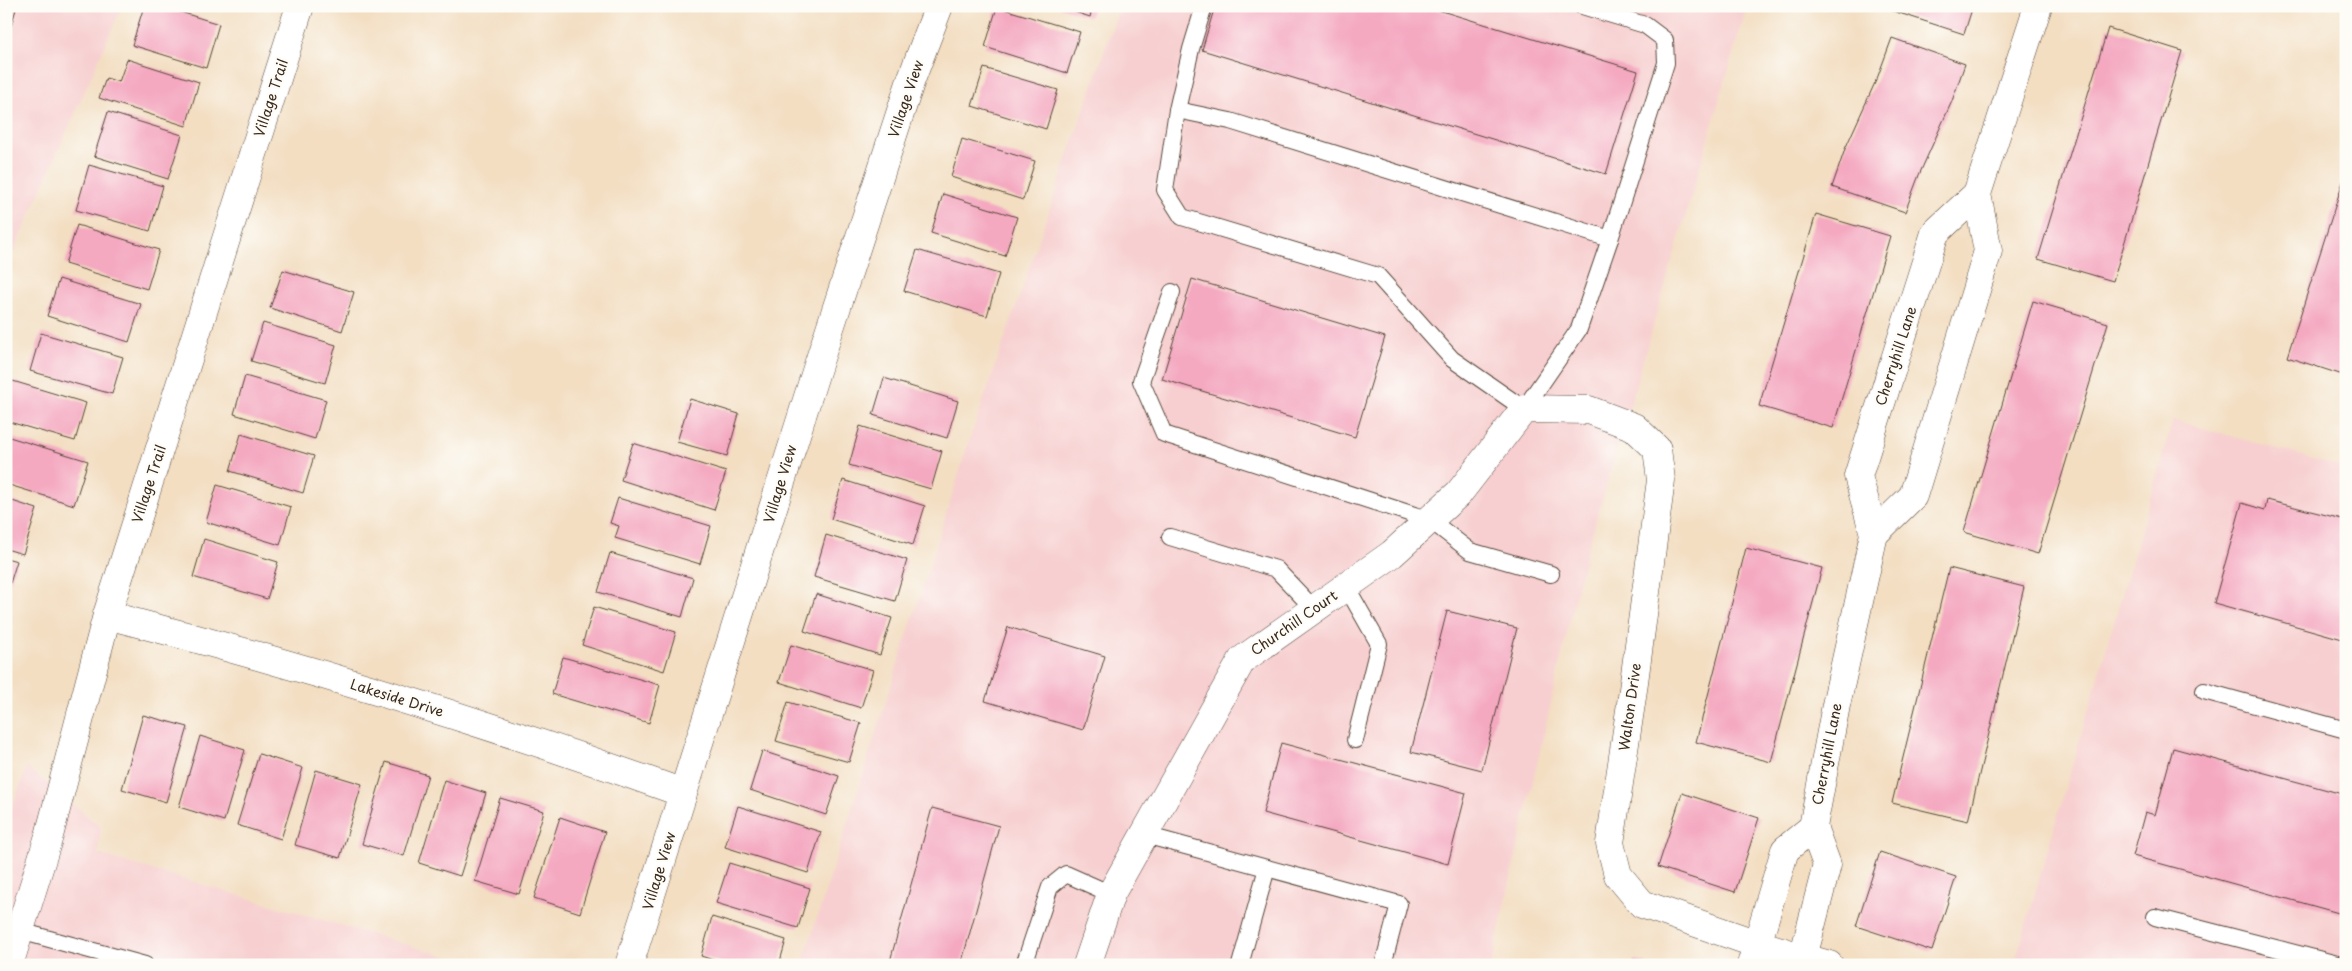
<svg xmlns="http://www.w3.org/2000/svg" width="2352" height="971" viewBox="0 0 2352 971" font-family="'Playpen Sans',sans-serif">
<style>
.built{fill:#f7cfd0}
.building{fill:#f4a9c1}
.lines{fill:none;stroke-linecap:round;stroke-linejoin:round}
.lane-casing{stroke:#574537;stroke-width:18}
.street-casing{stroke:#574537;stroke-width:29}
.lane{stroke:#fff;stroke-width:16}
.street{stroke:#fff;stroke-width:28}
.labels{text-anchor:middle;stroke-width:4.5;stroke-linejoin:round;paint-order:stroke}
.street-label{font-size:14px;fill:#3b2a1e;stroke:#fdfcf7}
</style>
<rect width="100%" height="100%" fill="#fdfcf7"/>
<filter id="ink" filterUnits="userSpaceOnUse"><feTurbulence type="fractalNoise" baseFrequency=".02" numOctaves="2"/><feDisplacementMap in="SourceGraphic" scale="10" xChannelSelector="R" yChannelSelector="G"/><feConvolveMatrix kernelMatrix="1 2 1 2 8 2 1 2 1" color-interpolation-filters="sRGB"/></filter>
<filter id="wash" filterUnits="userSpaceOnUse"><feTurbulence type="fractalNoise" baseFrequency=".0096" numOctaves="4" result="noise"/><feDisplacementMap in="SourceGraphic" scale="20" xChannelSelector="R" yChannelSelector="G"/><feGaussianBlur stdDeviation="1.12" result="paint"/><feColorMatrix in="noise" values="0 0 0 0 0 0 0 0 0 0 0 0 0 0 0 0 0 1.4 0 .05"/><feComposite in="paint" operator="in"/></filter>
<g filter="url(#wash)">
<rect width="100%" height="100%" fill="#f3dec2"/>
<!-- built -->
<g class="built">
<polygon points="6,6 122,6 6,269"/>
<polygon points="1120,6 1747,6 1580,575 1491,965 802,965 970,439"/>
<polygon points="2173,420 2346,468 2346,965 2014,965"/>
<polygon points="27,767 101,827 98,854 476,965 6,965 6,824"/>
</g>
<g id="blocks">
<!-- building -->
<g class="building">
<polygon points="6,6 17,6 7,39 6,39"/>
<polygon points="144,6 161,6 219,24 206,68 132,45"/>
<polygon points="1057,6 1093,6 1090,17"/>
<polygon points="1215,6 1425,6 1638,71 1606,174 1202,50"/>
<polygon points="1891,6 1973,6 1964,34 1890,10"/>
<polygon points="997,7 1080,32 1067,73 985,47"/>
<polygon points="2108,28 2182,51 2113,281 2038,259"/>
<polygon points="1892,38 1965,64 1952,101 1919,175 1905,212 1832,187 1845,149 1878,76"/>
<polygon points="127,59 199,82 186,126 99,98 106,78 119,82"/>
<polygon points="984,68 1058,90 1046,129 972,106"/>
<polygon points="108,112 182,135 168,179 94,156"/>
<polygon points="962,139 1035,161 1023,200 951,177"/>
<polygon points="89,165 163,186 150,231 76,210"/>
<polygon points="2346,172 2346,376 2287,357"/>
<polygon points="943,194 1017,217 1005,256 931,233"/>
<polygon points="1816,214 1890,236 1833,428 1759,406"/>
<polygon points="77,225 159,250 147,289 65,264"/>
<polygon points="917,250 999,274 987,316 904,291"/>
<polygon points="283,270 354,292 342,331 270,308"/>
<polygon points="59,279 141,304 129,342 47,316"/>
<polygon points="1192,279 1385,337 1355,437 1162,379"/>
<polygon points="2033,301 2108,323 2038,554 1964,532"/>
<polygon points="263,323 336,345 325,383 251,361"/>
<polygon points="41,333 123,357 112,394 30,371"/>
<polygon points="245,376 326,400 315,439 234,414"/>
<polygon points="884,378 958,401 947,438 873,415"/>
<polygon points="6,379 86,403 75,441 6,421"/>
<polygon points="690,399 739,414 727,456 677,442"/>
<polygon points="860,426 942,451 931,489 849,465"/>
<polygon points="241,434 314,456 303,493 230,471"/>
<polygon points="6,436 88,461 74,505 6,484"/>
<polygon points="633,443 726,472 714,510 621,480"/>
<polygon points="843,480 925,506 913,545 831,519"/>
<polygon points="217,485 291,507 280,545 206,522"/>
<polygon points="618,498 711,526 700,564 615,538 619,526 610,523"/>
<polygon points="6,499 37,509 23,554 6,549"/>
<polygon points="2267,500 2346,520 2346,640 2214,603 2242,503 2265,510"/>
<polygon points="826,535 907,560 895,601 814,577"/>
<polygon points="204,539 278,562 267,599 193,577"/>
<polygon points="1746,548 1822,568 1771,762 1696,742"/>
<polygon points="610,553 693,578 682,617 598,592"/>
<polygon points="6,558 17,561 7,593 6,593"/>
<polygon points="1949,568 2024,587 1968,821 1892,803"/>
<polygon points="816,594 892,618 880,655 804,631"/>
<polygon points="594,607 676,632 664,671 582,645"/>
<polygon points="1447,611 1517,628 1482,770 1411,752"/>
<polygon points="1008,627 1105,656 1083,730 985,701"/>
<polygon points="791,645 873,670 861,708 779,682"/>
<polygon points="563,657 660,685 649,723 552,694"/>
<polygon points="788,702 861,723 849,762 776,741"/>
<polygon points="143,715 188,727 166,802 122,789"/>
<polygon points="200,736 245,750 224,821 179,807"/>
<polygon points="1281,743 1466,793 1448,864 1263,813"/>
<polygon points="2173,748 2346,795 2346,915 2133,856 2145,812 2155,815"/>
<polygon points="762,751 839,776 826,815 750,790"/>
<polygon points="259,754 303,768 281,839 237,825"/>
<polygon points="386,762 428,775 404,856 362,844"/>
<polygon points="316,770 362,784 340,858 295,845"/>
<polygon points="444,780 486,793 460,876 419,863"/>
<polygon points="1682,793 1759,818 1735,892 1658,867"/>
<polygon points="500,798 544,811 519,894 475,881"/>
<polygon points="738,806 821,832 808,873 725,847"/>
<polygon points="932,808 999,826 961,965 889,965"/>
<polygon points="560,817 605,832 580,913 534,898"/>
<polygon points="1880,852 1956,877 1932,951 1856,926"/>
<polygon points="729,863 810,888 798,928 716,903"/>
<polygon points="712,917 786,940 779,965 728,965 701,956"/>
<polygon points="1634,960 1647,964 1647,965 1633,965"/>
</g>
</g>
</g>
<g filter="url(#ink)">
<use href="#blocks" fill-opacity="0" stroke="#574537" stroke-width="1"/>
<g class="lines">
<defs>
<g id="lane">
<polyline points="1582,6 1645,25 1665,40 1666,63 1610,239"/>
<polygon points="1177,110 1230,121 1610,239 1579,329 1524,409 1452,359 1378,276 1182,217 1165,190"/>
<polyline points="1177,110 1191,49 1204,6"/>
<polyline points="1172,292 1141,381 1164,434 1430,520 1470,551 1551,574"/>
<polyline points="1170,537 1276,569 1314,609"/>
<polyline points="1346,586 1379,644 1355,740"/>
<polyline points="2204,691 2346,730"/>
<polyline points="1145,835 1399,904 1383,965"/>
<polyline points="2155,917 2341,965"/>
<polyline points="20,931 145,965"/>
<polyline points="1024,965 1050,887 1066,874 1111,894"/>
<polyline points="1240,965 1267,868"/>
</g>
<g id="street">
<polyline points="1874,534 1913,496 1988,251 1977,194 2038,6"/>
<path d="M107,615C301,665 494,725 683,793"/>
<polyline points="9,965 49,836 107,615 300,6"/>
<polyline points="629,965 817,368 911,80 939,6"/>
<polyline points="1087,965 1111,894 1242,660 1392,554 1459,493 1524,409 1589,410 1634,427 1657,449 1661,480 1632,697 1610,843 1618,875 1642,904 1757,944 1829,965"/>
<polyline points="1751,965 1785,850 1813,827"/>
<polyline points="1801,965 1827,865 1813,827 1836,705 1874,534 1858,476 1935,233 1977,194"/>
</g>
</defs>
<!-- lane casing -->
<use href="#lane" class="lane-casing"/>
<!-- street casing -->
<use href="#street" class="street-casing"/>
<!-- lane -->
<use href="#lane" class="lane"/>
<!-- street -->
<use href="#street" class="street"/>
</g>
</g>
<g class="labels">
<!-- street labels -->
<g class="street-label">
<text transform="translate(271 98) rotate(-72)" y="5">Village Trail</text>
<text transform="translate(906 99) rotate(-71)" y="5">Village View</text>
<text transform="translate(1896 356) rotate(-72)" y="5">Cherryhill Lane</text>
<text transform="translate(149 484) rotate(-72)" y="5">Village Trail</text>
<text transform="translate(780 484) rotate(-73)" y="5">Village View</text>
<text transform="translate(1294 623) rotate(-35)" y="5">Churchill Court</text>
<text transform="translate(397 698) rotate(17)" y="5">Lakeside Drive</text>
<text transform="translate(1630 707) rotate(-82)" y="5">Walton Drive</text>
<text transform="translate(1827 754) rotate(-79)" y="5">Cherryhill Lane</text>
<text transform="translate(659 871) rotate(-73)" y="5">Village View</text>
</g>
</g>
<!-- margin -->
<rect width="2352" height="971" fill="none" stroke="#fdfcf7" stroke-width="25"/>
</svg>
